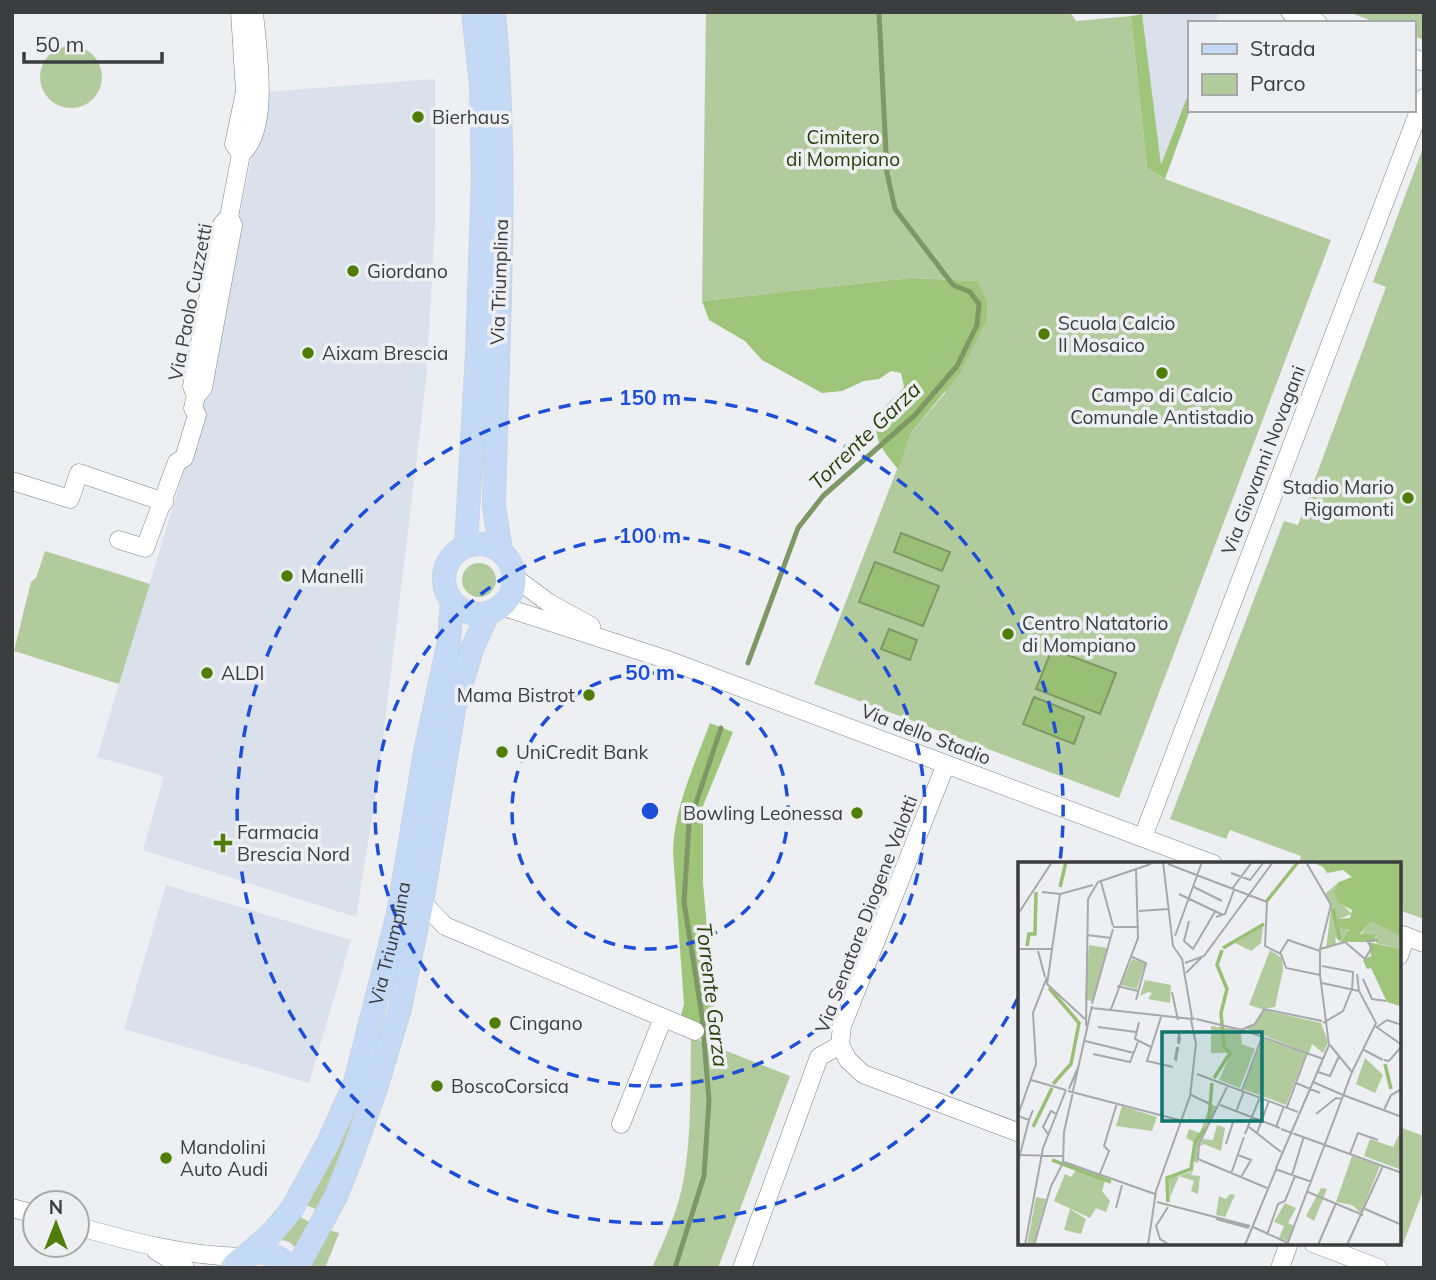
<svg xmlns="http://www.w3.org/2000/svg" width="1436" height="1280" viewBox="0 0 1436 1280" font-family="Mulish,sans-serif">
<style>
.built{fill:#dae1ea}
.green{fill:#b2cb9c}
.forest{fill:#9ec57a}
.water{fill:#99bf75;stroke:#7d9864;stroke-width:2}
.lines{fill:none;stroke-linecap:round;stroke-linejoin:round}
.stream{stroke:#7d9864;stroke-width:5}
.minor-casing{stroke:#7e8083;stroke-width:19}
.major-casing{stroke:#cccdcd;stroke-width:24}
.minor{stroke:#fff;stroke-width:18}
.major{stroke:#c3d9f6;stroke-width:23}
.ring{fill:none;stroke:#1d4ed8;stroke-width:3.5;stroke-dasharray:12 9}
.poi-dot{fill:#4f7d05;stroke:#edeff2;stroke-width:2.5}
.labels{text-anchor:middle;stroke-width:7;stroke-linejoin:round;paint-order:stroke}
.poi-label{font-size:19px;fill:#3c3d3e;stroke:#edeff2;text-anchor:start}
.park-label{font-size:19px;fill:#273f08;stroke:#edeff2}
.street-label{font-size:19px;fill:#3c3d3e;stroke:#edeff2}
.water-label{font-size:21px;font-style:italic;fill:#29410b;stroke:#edeff2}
.inset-river{fill:none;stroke:#99bf75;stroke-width:3.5}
.inset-road{fill:none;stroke:#a6a8aa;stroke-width:2}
.view{fill:#0f766e;fill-opacity:0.15;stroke:#0f766e;stroke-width:3.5}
.inset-edge{fill:none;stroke:#3c3d3e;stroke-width:3.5}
.centre{fill:#1d4ed8;stroke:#edeff2;stroke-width:3.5}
.ring-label{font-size:21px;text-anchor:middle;font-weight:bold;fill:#1d4ed8;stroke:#edeff2;stroke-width:7;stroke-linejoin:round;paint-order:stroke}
</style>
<rect width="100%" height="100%" fill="#edeff2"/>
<!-- built -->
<g class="built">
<polygon points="1141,12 1219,12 1215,23 1189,23 1189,92 1161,167"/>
<polygon points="435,79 435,225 426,381 378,780 356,917 143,850 164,776 97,757 202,411 240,210 266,92"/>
<polygon points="166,885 351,940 309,1083 124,1029"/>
</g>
<!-- green -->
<g class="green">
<polygon points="706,12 1070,12 1076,21 1131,16 1147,168 1165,179 1331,240 1119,798 814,684 911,433 945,393 977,281 910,278 702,301"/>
<polygon points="1349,12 1424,12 1424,40 1413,36 1413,23 1377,23"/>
<circle cx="71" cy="77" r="31"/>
<polygon points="1424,145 1424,919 1399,910 1399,864 1299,863 1301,856 1230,830 1226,839 1170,819 1284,521 1298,525 1386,287 1373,282"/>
<polygon points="45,551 150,584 119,684 14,651 31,582 36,578"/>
<circle cx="479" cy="580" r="17"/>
<path d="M691,1037L790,1076L718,1268H652C665,1238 679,1209 684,1177C692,1131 690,1083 691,1037Z"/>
<path d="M358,1098L362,1099L345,1151L318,1210L306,1205C328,1171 343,1136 358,1098Z"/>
<polygon points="1399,1127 1424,1136 1424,1189 1403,1244 1399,1242"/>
<polygon points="298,1216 310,1222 296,1248 289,1242 278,1239"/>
<polygon points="325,1229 339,1233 325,1268 311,1268"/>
</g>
<!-- forest -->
<g class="forest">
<polygon points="1142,14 1161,165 1189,92 1190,110 1165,179 1147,168 1131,16"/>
<path d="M910,278L977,281L987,302L986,321L960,373L911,433L898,469C882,450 865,430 885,407C891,399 898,396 904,387L901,373L891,371L879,379L864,381L842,391L822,393L762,360L745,341L709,320L702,301Z"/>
<path d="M710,723L733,732L703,806V883L717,1040L679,1023L684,1004L673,852C674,807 695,764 710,723Z"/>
</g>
<!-- water -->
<g class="water">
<polygon points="901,533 950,552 942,571 894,552"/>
<polygon points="875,562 939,586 923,626 859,602"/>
<polygon points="889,629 917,640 910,660 881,649"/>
<polygon points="1052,649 1116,673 1100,714 1036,689"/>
<polygon points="1034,697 1084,717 1074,744 1023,724"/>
</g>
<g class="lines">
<!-- stream -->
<g class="stream">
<polyline points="748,663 798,528 823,496 915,415 957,366 977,325 979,304 970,292 953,285 895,209 887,173 879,12"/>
<polyline points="675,1268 704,1176 709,1100 702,1016 684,902 689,824 721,728"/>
</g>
<defs>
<g id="minor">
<path d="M240,12L245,92L234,144L241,154C271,129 257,49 254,12"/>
<polyline points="1290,12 1318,23"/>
<polyline points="1413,58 1424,62"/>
<polygon points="229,217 233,225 203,388 196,396 192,386 222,224"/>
<polyline points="229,217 241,154"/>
<polyline points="12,481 70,499 79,473 164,502"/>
<polyline points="119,540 145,548 177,462 184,458 197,415 193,408 196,396"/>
<polyline points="514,577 549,603 591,626"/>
<polyline points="501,606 662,658 1213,864"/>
<polyline points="1143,837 1424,98"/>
<polyline points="422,902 445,926 695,1031"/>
<polyline points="1399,934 1424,943"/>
<polyline points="1399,956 1406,936"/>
<polyline points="840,1045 848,1060 863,1074 1020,1133"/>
<polyline points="621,1124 663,1018"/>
<polyline points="12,1208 35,1214"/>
<path d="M77,1226C131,1242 186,1256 243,1257"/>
<polyline points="1313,1243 1378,1268"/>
<polyline points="156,1251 185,1268"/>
<polyline points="742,1268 819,1057 840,1045 842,1026 946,764"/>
<polyline points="1280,1268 1289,1243"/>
</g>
<g id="major">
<path d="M494,12C509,177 497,342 494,507L501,551"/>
<circle cx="479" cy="579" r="35"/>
<polyline points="466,546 477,355 483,178 481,84 473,12"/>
<path id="s1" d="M248,1254L273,1232L292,1209L328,1143L355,1083L398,914L425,752L449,641L452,602"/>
<path d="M232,1268C248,1247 273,1248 290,1268"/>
<polyline points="297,1268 336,1196 353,1153 375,1091 399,1012 422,902 454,709 472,649 488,613"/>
</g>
</defs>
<!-- minor casing -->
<use href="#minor" class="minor-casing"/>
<!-- major casing -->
<use href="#major" class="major-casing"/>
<!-- minor -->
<use href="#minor" class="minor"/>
<!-- major -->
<use href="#major" class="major"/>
</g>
<!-- distance rings -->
<g class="ring">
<circle cx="650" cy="811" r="138"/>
<circle cx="650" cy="811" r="275"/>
<path d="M1018 998A413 413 0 1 1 1060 861"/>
</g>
<!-- markers -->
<g class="poi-dot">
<circle cx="418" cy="117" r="7"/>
<circle cx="353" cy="271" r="7"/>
<circle cx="1044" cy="334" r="7"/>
<circle cx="308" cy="353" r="7"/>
<circle cx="1162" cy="373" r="7"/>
<circle cx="1408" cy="498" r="7"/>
<circle cx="287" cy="576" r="7"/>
<circle cx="1008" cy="634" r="7"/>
<circle cx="207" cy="673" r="7"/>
<circle cx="589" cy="695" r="7"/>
<circle cx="502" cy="752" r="7"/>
<circle cx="857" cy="813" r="7"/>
<path d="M219.5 832.5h7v7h7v7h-7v7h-7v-7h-7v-7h7z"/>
<circle cx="495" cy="1023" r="7"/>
<circle cx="437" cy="1086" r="7"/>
<circle cx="166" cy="1158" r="7"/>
</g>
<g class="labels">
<!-- poi labels -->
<g class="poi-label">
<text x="432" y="124">Bierhaus</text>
<text x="367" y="278">Giordano</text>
<text x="1058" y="330">Scuola Calcio<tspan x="1058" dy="22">Il Mosaico</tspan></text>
<text x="322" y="360">Aixam Brescia</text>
<text x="1162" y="402" text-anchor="middle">Campo di Calcio<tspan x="1162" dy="22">Comunale Antistadio</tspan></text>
<text x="1394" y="494" text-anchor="end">Stadio Mario<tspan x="1394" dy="22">Rigamonti</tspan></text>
<text x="301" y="583">Manelli</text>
<text x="1022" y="630">Centro Natatorio<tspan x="1022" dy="22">di Mompiano</tspan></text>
<text x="221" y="680">ALDI</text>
<text x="575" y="702" text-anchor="end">Mama Bistrot</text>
<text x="516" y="759">UniCredit Bank</text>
<text x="843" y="820" text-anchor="end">Bowling Leonessa</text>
<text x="237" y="839">Farmacia<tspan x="237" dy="22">Brescia Nord</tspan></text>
<text x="509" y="1030">Cingano</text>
<text x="451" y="1093">BoscoCorsica</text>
<text x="180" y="1154">Mandolini<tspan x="180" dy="22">Auto Audi</tspan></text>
</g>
<!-- park labels -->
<g class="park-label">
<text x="843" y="144">Cimitero<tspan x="843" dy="22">di Mompiano</tspan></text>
</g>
<!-- street labels -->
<g class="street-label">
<text transform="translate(499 282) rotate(-88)" y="7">Via Triumplina</text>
<text transform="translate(190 302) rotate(-79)" y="7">Via Paolo Cuzzetti</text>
<text transform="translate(1263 460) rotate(-69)" y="7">Via Giovanni Novagani</text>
<text transform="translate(926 734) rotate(21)" y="7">Via dello Stadio</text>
<text transform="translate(866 914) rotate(-69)" y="7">Via Senatore Diogene Valotti</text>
<text dy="7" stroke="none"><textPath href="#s1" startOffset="348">Via Triumplina</textPath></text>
</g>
<!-- water labels -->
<g class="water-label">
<text transform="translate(865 436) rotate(-44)" y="7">Torrente Garza</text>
<text transform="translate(712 995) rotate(83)" y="7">Torrente Garza</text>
</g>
</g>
<!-- overview -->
<g transform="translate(1018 862)">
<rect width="383" height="383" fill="#edeff2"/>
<path d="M321,20L324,42L334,52L323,56L321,65L331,69L322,79L317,75L318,82L308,87L313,48L308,31ZM352,59H360L383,74V87L358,81V73H343ZM245,64L243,81L233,89L217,81ZM71,83L89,86L74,139L67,138ZM252,88L264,96L265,108L257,145L244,147L231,143ZM114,97L127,101L119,127L103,123ZM127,118L153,123L152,141L130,137L134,131L130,130L122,134ZM246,148L303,161L310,180L305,191L294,182L291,191L226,166L236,163ZM193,164L216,167L223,171L224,182L237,187L222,226L201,218L213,191H193ZM245,176L288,192L268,243L225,227ZM347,196L365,213L357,231L338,222ZM192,242L199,245L180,282V301L174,299L176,280L168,276L171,267L182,271ZM104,244L139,255L134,269L98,264ZM199,263L207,266L203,289L186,282L181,285L185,277L195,278ZM383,269L381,307L346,294L352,277L375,285ZM334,294L362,304L343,351L334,343L318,340ZM178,300L173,313L182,314L180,332L173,329L176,319L161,314L152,335L151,317L173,310ZM58,308L87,319L84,329L92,339L88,350L78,346L72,356L36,339L47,312L53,315ZM303,326L309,327L296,359L288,354ZM212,332L217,333L207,355L198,353L201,334L208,337ZM18,335L28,337L15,383H9ZM267,341L278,346L270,361L277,364L270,379L261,376L266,364L256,360ZM52,347L68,357L63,372L46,368Z" fill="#b2cb9c"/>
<path d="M294,0H383V74L353,59L342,72L358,73L357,80H322L331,68L321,66L320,57L332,56L334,48L321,41L316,31L321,20L334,15L325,8L309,11L305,5ZM350,80L383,87L382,144L369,140L353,106L349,107L345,98L353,94Z" fill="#9ec57a"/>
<path class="inset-river" d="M42,25L48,0M248,40L280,0M315,47L322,78M9,84L11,72H17L18,30M205,86L246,62M31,126L61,161L53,202L35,222M367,202L373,227M196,216L212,191L206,185L203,151L209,127L199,103L204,88M191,257L194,221M15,265L34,226M34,298L93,320M150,340L149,316L173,307L177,280L187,266"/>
<path class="inset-road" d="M145,0L155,84L164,97L174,156M288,0L313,43L302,87V113M150,2L249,40L247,84L263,92L268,106L302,113M213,11L232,18L246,0M80,20L133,2M83,20L95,64M176,25L204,39M214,27L234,0M24,30L42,32L75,23M42,32L29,122L67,157M161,32L205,53M121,49L150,47M0,52L34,0M198,55L207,52L216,28M171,59L166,79L175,87L198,48M95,65H121M69,73L93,76M157,74L184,0M0,87H34M302,87L327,80L347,97L354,85L349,79L360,78M20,89L27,115M262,91L270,78L302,89M114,95L128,101L118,138M167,101L186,94L255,0M304,104L335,110L334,129M168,111L184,95M345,117L354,137L368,139M304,121L341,129M99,124L120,129M154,130L160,158M74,142L95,67M74,146L174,157M93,147L120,76L118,7M143,155L129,199L155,205M178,157L228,169L305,197M121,160L117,177L133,185M305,161L325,149L333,129M68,164L70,37L80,20M357,164L384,183M80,165L118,170M359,165L369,158L384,163M223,168L237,162L246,147L304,159M161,169L162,177L161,181L160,180ZM67,179L116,191M312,183L334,210M159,186H160L158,198L157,197ZM346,188L365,198M75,192L112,200L120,180M366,198L371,199L384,184M300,210L312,214L321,194M179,212L280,250M13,218L48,228M295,220L325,233M278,221L302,231M210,223L181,282L180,297L249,326M51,227L61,203M224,228L244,175M50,229L161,258M55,229L74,144M173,233L192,242M325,233L384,255M202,243L262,266M269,245L289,191M366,248L373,233L384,227M218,250L226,229M298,252L318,236L324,237M0,253L18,202L15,151L29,115M0,254L11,258L15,248M231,265L263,290M258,265L266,244M263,267L384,311M239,271L251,239M30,272L25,265L33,249L38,252M227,272L242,235M208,282L215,260M332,292L340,271L360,278M0,293L46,294M220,293L233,298L223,315M0,300L11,258M46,300L137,332M258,306L311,183L302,113M257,307L294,320M213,312L226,275M274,313L286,274M81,314L91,289L86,284L99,241M290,330L345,353M139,340L232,364M98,346L104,323M347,347L384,363M198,357L231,366M235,365L270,381M249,373L260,342L267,339L277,314M149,381L142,377L138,364L150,345M7,383L25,286L48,228M16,383L33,324L45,301L46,270L55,230M130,383L138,329L172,234L178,182L173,158L177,156M227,383L259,305M269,383L334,210L358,161L341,129L339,112M300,383L318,341M329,383L365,304"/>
<path class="view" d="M144,170H244V259H144Z"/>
<rect width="383" height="383" class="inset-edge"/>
</g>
<circle cx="650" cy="811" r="10" class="centre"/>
<g class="ring-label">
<text x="650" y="405">150 m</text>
<text x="650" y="543">100 m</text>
<text x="650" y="680">50 m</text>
</g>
<!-- border -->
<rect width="1436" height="1280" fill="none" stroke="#3c3d3e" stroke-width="28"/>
<!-- legend -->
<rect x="1188" y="21" width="228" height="91" fill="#edeff2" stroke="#a6a8aa" stroke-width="2"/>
<rect x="1202" y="44" width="35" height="10" fill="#c3d9f6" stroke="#a6a8aa" stroke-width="2"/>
<text x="1250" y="56" font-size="21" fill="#3c3d3e">Strada</text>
<rect x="1202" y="74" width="35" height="21" fill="#b2cb9c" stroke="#a6a8aa" stroke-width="2"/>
<text x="1250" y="91" font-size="21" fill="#3c3d3e">Parco</text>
<!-- north arrow -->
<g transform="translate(56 1224)"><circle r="33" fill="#edeff2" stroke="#a6a8aa" stroke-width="2"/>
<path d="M0-5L12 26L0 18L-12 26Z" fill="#4f7d05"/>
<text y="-10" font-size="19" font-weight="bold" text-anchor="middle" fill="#3c3d3e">N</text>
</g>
<!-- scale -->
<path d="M24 52v10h138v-10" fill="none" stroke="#3c3d3e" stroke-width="3.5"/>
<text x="35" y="52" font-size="21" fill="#3c3d3e" stroke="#edeff2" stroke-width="5" paint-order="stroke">50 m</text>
</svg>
